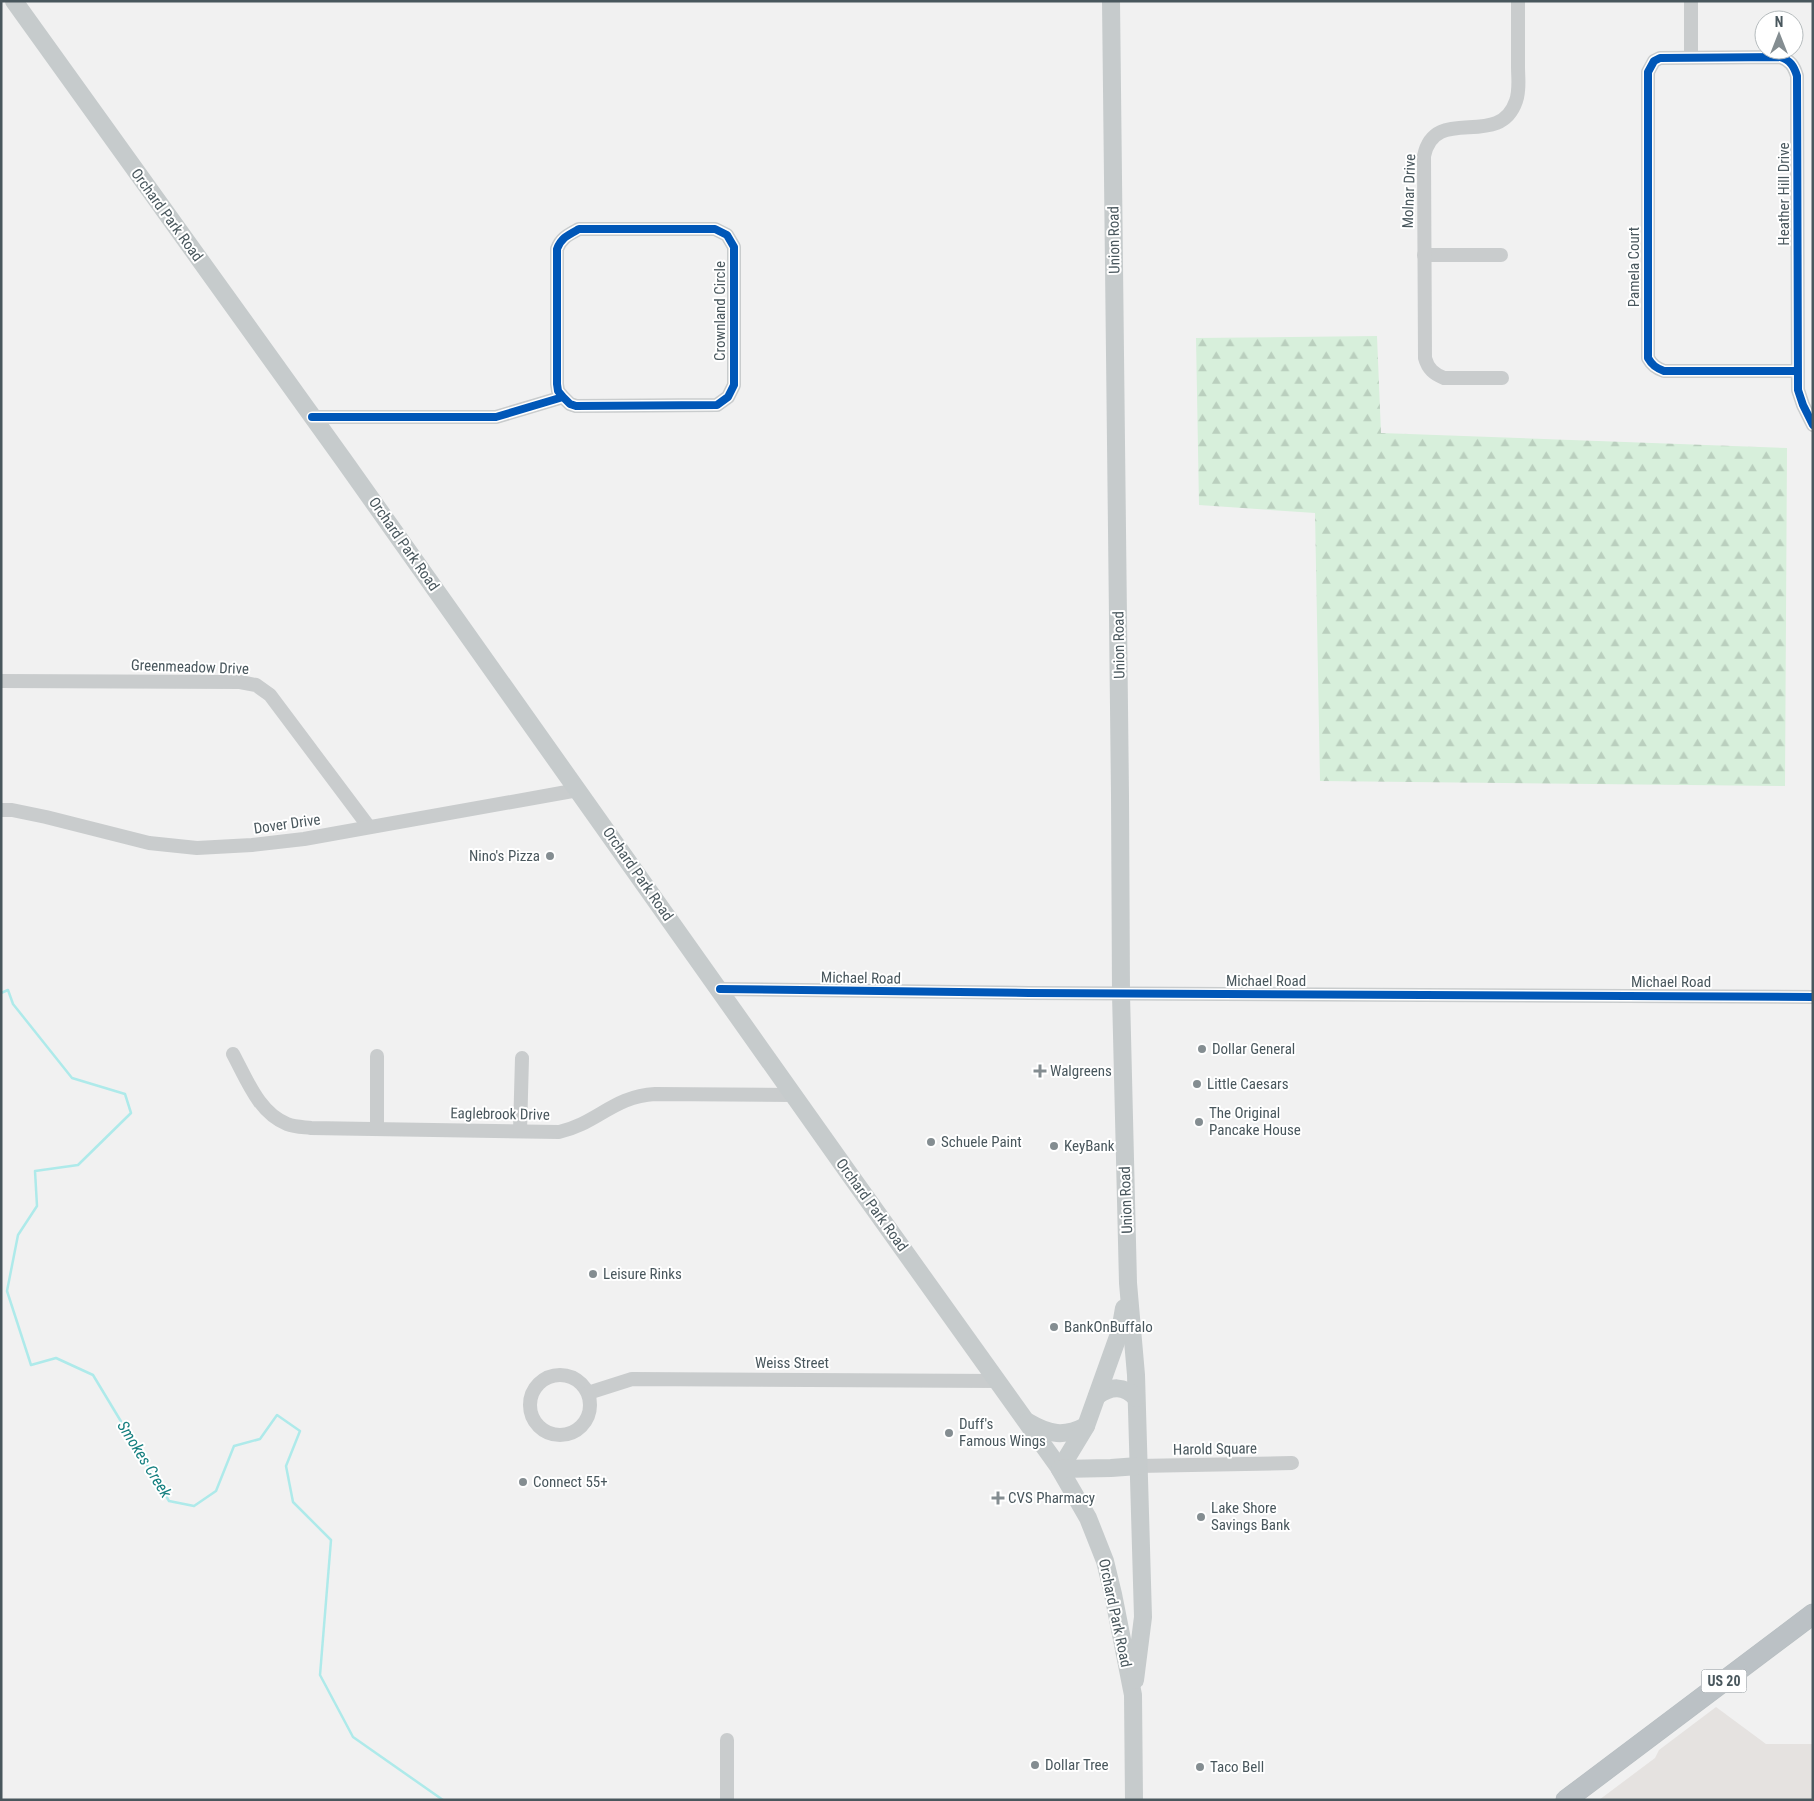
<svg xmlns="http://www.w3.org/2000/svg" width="1814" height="1801" viewBox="0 0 1814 1801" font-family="'Roboto Condensed',sans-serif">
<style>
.commercial{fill:#e5e2e0}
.forest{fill:url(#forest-firs)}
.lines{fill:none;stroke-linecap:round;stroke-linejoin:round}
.stream{stroke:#aeeaea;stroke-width:2.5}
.highway-casing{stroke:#b6bdc0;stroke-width:21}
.minor{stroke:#c9cccd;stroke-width:14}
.major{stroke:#c6cbcc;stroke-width:18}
.highway{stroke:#bbc1c5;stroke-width:20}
.cycleway-casing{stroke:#fff;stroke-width:11}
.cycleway{stroke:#0057b8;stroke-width:8}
.poi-dot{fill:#848d91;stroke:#fff;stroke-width:2}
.labels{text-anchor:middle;stroke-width:4;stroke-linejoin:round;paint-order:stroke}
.shield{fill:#fff;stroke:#80898e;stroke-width:1}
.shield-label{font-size:14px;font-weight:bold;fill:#49575d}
.street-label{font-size:15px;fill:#49575d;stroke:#fff}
.poi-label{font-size:15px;fill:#49575d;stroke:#fff;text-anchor:start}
.water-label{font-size:16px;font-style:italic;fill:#147f7f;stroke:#fff}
</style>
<defs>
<pattern id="forest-firs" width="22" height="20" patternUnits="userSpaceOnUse" patternTransform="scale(1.25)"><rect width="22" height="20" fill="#d7efdb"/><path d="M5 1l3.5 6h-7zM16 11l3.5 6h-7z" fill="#bacfbe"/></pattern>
</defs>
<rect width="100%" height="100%" fill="#f1f1f1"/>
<!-- commercial -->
<polygon class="commercial" points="1716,1707 1766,1744 1813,1744 1813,1800 1599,1800 1655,1758 1659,1750"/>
<!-- forest -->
<polygon class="forest" points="1377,336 1381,433 1787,448 1785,786 1320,781 1315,513 1199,505 1196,338"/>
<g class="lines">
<!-- stream -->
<polyline class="stream" points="1,993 8,990 13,1004 72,1078 125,1094 131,1113 78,1165 35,1171 37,1206 18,1235 7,1291 31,1365 56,1358 93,1375 169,1501 194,1506 216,1491 234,1446 260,1439 277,1415 300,1431 286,1466 293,1502 331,1540 320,1675 353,1737 443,1800"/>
<defs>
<polyline id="highway" points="1566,1800 1813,1614"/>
</defs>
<!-- highway casing -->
<use href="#highway" class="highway-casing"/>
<!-- minor -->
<g class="minor">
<polyline points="1691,1 1691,57"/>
<polyline points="1424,255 1501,255"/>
<path d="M1797,371H1664C1656,368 1652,365 1648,358V72L1654,61L1660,58L1780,57C1790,60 1794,66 1797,76L1798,390L1803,405L1813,425"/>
<path d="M1502,378H1444C1434,374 1428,369 1425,358L1424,156C1435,103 1499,151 1516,101C1520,90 1518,78 1518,67C1518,45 1518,23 1518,1"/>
<path d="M312,417H496L563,397L570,404L576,406L717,405L728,397L734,385V247L727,235L715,229H579C568,235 561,238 557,249V384L558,391L563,397"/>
<polyline points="1,681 240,682 256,685 270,695 369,827"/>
<polyline points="1,810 12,810 46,817 149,843 197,848 252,845 304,839 578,790"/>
<polyline points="720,989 1029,993 1813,997"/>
<path d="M233,1054C247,1080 259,1113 287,1124C295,1127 303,1127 311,1128L559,1132C596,1124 614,1096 655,1094L794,1095"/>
<polyline points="377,1056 377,1129"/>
<polyline points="520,1131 522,1058"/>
<circle cx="560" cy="1405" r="30"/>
<polyline points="588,1393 632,1379 998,1381"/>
<polyline points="1138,1466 1292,1463"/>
<polyline points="727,1800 727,1740"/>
</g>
<!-- major -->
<g class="major">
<polyline points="14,1 345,462 850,1175 1058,1466 1088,1518 1105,1561 1113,1594 1133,1695 1134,1800"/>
<polyline points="1111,1 1120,795 1121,994 1128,1283 1136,1375 1143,1617 1135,1680"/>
<path d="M1097,1396C1111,1386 1124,1385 1136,1398"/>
<path d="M1028,1422C1050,1435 1064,1437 1086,1426"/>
<polyline points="1060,1469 1086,1426 1120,1331 1124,1308"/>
<polyline points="1060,1469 1111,1468 1138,1466"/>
</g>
<!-- highway -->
<use href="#highway" class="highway"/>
<defs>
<g id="cycleway">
<path d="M1797,371H1664C1656,368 1652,365 1648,358V72L1654,61L1660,58L1780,57C1790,60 1794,66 1797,76L1798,390L1803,405L1813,425"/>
<path d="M312,417H496L563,397L570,404L576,406L717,405L728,397L734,385V247L727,235L715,229H579C568,235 561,238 557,249V384L558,391L563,397"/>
<polyline points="720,989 1029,993 1813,997"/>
</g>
</defs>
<!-- cycleway casing -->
<use href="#cycleway" class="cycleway-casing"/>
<!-- cycleway -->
<use href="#cycleway" class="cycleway"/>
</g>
<!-- markers -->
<g class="poi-dot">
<circle cx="550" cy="856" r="5"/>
<circle cx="1202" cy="1049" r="5"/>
<path d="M1037.5 1063.5h5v5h5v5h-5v5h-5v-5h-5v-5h5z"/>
<circle cx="1197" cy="1084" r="5"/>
<circle cx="1199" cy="1122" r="5"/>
<circle cx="931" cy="1142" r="5"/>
<circle cx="1054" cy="1146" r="5"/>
<circle cx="593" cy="1274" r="5"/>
<circle cx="1054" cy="1327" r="5"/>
<circle cx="949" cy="1433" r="5"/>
<circle cx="523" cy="1482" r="5"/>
<path d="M995.5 1490.5h5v5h5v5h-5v5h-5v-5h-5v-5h5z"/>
<circle cx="1201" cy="1517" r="5"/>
<circle cx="1035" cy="1765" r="5"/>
<circle cx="1200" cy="1767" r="5"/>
</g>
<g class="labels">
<!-- shield labels -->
<rect class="shield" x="1701.5" y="1669.5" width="45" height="23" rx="4"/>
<g class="shield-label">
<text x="1724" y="1686">US 20</text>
</g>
<!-- street labels -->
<g class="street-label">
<text transform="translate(1409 191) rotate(-88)" y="5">Molnar Drive</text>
<text transform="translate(1784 194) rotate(-90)" y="5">Heather Hill Drive</text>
<text transform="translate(167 215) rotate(54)" y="5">Orchard Park Road</text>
<text transform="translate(1114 240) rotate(-91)" y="5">Union Road</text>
<text transform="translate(1634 267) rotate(-90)" y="5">Pamela Court</text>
<text transform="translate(720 311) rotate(-90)" y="5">Crownland Circle</text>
<text transform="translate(404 544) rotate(55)" y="5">Orchard Park Road</text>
<text transform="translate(1119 645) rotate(-91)" y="5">Union Road</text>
<text transform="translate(190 667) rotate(2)" y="5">Greenmeadow Drive</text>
<text transform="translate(287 824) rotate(-8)" y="5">Dover Drive</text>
<text transform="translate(638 874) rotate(55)" y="5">Orchard Park Road</text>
<text transform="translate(861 978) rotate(1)" y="5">Michael Road</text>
<text x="1266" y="986">Michael Road</text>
<text x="1671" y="987">Michael Road</text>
<text transform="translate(500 1114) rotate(1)" y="5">Eaglebrook Drive</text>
<text transform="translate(1126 1200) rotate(-92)" y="5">Union Road</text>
<text transform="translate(872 1205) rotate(54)" y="5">Orchard Park Road</text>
<text x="792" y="1368">Weiss Street</text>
<text transform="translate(1215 1449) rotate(-1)" y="5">Harold Square</text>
<text transform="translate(1115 1613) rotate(78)" y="5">Orchard Park Road</text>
</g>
<!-- poi labels -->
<g class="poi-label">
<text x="540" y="861" text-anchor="end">Nino's Pizza</text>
<text x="1212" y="1054">Dollar General</text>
<text x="1050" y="1076">Walgreens</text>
<text x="1207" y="1089">Little Caesars</text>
<text x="1209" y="1118">The Original<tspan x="1209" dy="17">Pancake House</tspan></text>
<text x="941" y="1147">Schuele Paint</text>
<text x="1064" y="1151">KeyBank</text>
<text x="603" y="1279">Leisure Rinks</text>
<text x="1064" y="1332">BankOnBuffalo</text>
<text x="959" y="1429">Duff's<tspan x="959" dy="17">Famous Wings</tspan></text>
<text x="533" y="1487">Connect 55+</text>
<text x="1008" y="1503">CVS Pharmacy</text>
<text x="1211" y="1513">Lake Shore<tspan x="1211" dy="17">Savings Bank</tspan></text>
<text x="1045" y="1770">Dollar Tree</text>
<text x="1210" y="1772">Taco Bell</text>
</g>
<!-- water labels -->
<g class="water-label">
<text transform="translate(145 1459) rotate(58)" y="6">Smokes Creek</text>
</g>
</g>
<!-- border -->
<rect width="1814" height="1801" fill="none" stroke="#49575d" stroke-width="5"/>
<!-- north arrow -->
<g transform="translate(1779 35)"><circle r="24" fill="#ffffff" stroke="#b6bcbe"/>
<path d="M0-4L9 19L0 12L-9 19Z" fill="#848d91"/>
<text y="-8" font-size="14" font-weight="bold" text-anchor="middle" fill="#49575d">N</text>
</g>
</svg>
